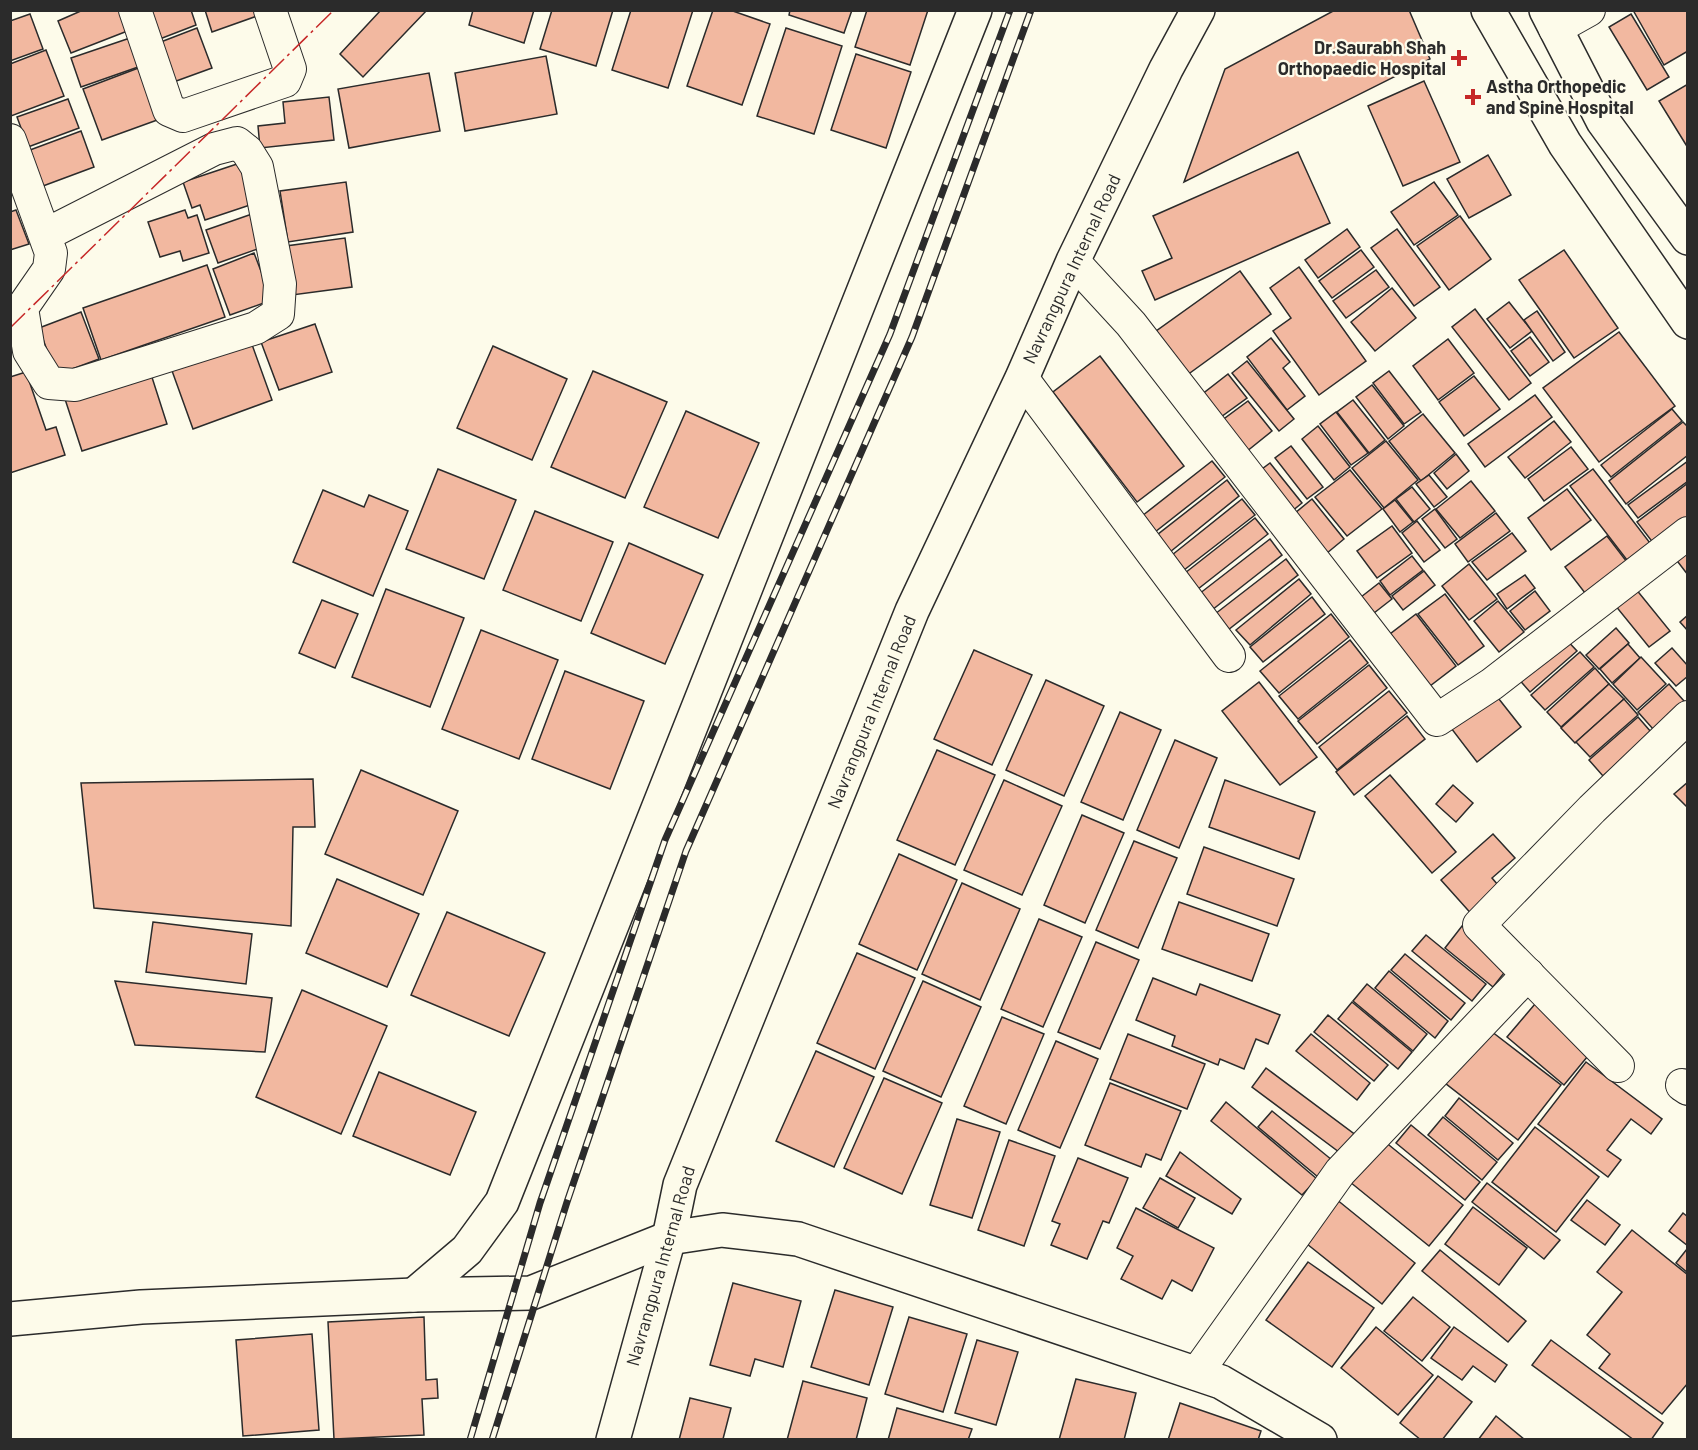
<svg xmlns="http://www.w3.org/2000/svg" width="1698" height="1450" viewBox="0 0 1698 1450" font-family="Barlow,sans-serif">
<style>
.building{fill:#f2b8a0;stroke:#2b2b2b;stroke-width:1.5}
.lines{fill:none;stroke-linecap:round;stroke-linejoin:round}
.street-casing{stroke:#2b2b2b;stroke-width:34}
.secondary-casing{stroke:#2b2b2b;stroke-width:36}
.street{stroke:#fdfbea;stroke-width:32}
.secondary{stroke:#fdfbea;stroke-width:33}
.rail-casing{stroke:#2b2b2b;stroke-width:7}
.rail{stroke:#fdfbea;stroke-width:4.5;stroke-dasharray:14;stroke-linecap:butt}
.power{stroke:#c62828;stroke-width:1.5;stroke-dasharray:21 4.5 3 4.5;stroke-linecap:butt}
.poi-dot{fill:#c62828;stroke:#fdfbea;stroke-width:2}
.labels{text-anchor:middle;stroke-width:4.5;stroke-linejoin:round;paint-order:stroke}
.poi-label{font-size:18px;font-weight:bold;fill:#2b2b2b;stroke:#fdfbea;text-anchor:end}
.street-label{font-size:18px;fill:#2b2b2b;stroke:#fdfbea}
</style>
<rect width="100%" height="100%" fill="#fdfbea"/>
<!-- building -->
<g class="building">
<polygon points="83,10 123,10 130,30 71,53 58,21"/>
<polygon points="141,10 191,10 196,25 152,42"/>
<polygon points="205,10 259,10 260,15 212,32"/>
<polygon points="381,10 427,10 363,77 340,54"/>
<polygon points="473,10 534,10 524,43 469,25"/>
<polygon points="552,10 613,10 596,66 540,49"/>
<polygon points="631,10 693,10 668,88 612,70"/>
<polygon points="713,10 730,10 770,24 742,105 687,86"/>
<polygon points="790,10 852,10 844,33 789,15"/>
<polygon points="867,10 928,10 910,65 855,47"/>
<polygon points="1335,10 1409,10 1430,59 1184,182 1225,69"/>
<polygon points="1633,10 1688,10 1688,51 1664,65"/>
<polygon points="30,14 43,49 10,61 10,21"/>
<polygon points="1631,14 1669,77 1647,90 1609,27"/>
<polygon points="197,28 212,68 168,84 153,45"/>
<polygon points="786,28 842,46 814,134 757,116"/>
<polygon points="130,38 141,66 81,87 71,58"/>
<polygon points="46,50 64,96 11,116 10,64"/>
<polygon points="856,54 911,72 886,148 831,130"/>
<polygon points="546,56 557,114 465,131 455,73"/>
<polygon points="141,67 160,119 102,140 83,89"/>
<polygon points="429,73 440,131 349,148 338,89"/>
<polygon points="1424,81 1460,162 1403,186 1368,106"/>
<polygon points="1688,84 1688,148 1659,101"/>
<polygon points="329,97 334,140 260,148 258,126 285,123 283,102"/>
<polygon points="68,99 79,128 28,147 17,117"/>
<polygon points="81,131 94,167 43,186 30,150"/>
<polygon points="1298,152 1330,223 1155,300 1142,271 1172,258 1153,216"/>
<polygon points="1488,155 1511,195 1469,218 1447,179"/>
<polygon points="240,163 253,204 205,220 200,205 192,208 183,182"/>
<polygon points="346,182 353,232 288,242 280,191"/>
<polygon points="1434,182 1458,215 1414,245 1391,212"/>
<polygon points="16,210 29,244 10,250 10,212"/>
<polygon points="185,210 188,218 197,215 209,253 183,261 180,251 160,257 148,222"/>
<polygon points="252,214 263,247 218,263 206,230"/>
<polygon points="1460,216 1491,259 1449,290 1417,246"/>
<polygon points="1347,229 1360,247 1318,278 1305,260"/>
<polygon points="1397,229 1440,287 1414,306 1371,248"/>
<polygon points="345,238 352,287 292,295 286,246"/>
<polygon points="1361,250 1374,267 1332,298 1319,281"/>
<polygon points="1564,250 1618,328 1574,358 1519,280"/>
<polygon points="254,253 272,300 230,315 213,269"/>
<polygon points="207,265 225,317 101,360 83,308"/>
<polygon points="1299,267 1366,361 1319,395 1273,331 1291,318 1270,288"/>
<polygon points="1376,270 1389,287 1346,318 1333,301"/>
<polygon points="1240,271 1271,314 1183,378 1152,334"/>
<polygon points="1392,288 1416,318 1375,351 1351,322"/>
<polygon points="1509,302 1532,331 1510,348 1487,319"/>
<polygon points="1475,309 1531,383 1509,400 1452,327"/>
<polygon points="1537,311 1565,352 1553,361 1524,320"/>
<polygon points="81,312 99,359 56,375 39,328"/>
<polygon points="315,324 332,372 279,390 261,342"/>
<polygon points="1619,332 1675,406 1599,462 1543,388"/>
<polygon points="1530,337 1549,362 1530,376 1511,351"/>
<polygon points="1271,338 1290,362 1283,368 1305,396 1287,410 1247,357"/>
<polygon points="250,339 272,400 193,429 171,368"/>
<polygon points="1448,339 1474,373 1438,400 1413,366"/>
<polygon points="493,346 567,379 532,460 457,428"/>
<polygon points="1100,356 1184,466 1137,502 1053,392"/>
<polygon points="1247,361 1294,419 1279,431 1232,373"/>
<polygon points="149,368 167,424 82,451 64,396"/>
<polygon points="593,371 667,402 625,498 551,467"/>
<polygon points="1389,371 1421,412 1404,424 1373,383"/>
<polygon points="26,372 46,430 56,427 65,455 10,473 10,377"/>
<polygon points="1228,374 1247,398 1214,422 1196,399"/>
<polygon points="1474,376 1500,409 1464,436 1439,402"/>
<polygon points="1372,385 1404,426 1388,439 1356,397"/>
<polygon points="1535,395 1552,417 1485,467 1468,444"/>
<polygon points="1353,400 1385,440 1369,453 1337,412"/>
<polygon points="1248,401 1272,431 1241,456 1217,424"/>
<polygon points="1672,409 1682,421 1611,477 1601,465"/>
<polygon points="686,411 759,443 718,538 644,507"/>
<polygon points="1336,412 1368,453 1351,465 1320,424"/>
<polygon points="1423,414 1455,453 1421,481 1389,441"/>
<polygon points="1554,421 1571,442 1525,478 1508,457"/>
<polygon points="1683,422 1688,427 1688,455 1626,504 1609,481"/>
<polygon points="1318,426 1350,467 1334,480 1302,439"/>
<polygon points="1386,441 1418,480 1384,508 1352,468"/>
<polygon points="1291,446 1323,487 1307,499 1275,458"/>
<polygon points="1571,447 1588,469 1544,501 1528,479"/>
<polygon points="1456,454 1469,471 1447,489 1434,473"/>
<polygon points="1212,461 1225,477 1155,532 1142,516"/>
<polygon points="1688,461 1688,481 1638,518 1628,505"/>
<polygon points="1270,463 1302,503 1286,516 1254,475"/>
<polygon points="438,469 516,500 484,579 406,549"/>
<polygon points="1593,469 1650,543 1627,560 1570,486"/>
<polygon points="1350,470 1382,509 1347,536 1315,497"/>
<polygon points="1429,475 1447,497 1434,507 1416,484"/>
<polygon points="1227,480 1239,496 1170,552 1157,535"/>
<polygon points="1471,481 1495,511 1460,538 1436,509"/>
<polygon points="1688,483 1688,518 1654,544 1637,522"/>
<polygon points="1412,487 1430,509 1414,522 1396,499"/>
<polygon points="1567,489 1591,520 1551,550 1528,518"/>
<polygon points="323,490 364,507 369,495 408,511 373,596 293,562"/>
<polygon points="1242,499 1255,515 1184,570 1172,555"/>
<polygon points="1312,499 1344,539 1321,558 1289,518"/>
<polygon points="1395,500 1413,522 1400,532 1383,509"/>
<polygon points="1435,509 1457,539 1445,548 1422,519"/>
<polygon points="535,511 613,542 581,621 503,590"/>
<polygon points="1496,513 1510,531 1468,562 1455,544"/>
<polygon points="1255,518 1268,534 1198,589 1185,573"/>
<polygon points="1417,521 1440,550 1424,562 1402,533"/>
<polygon points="1392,526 1412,553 1377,578 1357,551"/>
<polygon points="1512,533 1526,551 1487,580 1472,562"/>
<polygon points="1607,536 1627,562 1585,593 1565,567"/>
<polygon points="1270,539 1282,555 1212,610 1199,594"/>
<polygon points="1688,541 1688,575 1671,553"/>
<polygon points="629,543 703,575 665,664 591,633"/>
<polygon points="1412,556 1423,570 1390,595 1380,581"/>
<polygon points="1286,559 1298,575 1228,630 1215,614"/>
<polygon points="1469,564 1497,599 1469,620 1442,586"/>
<polygon points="1424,571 1435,585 1403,610 1392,596"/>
<polygon points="1525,575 1535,588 1507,609 1497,594"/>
<polygon points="1299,579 1311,594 1250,645 1236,630"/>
<polygon points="1379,583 1392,599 1365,620 1352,604"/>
<polygon points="1631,583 1670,631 1649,647 1610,599"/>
<polygon points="386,589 464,618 430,707 352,677"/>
<polygon points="1535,591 1550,611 1525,630 1510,611"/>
<polygon points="1445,594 1484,646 1458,665 1418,614"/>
<polygon points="1312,597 1325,614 1263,662 1250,647"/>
<polygon points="322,600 358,614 335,668 299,653"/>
<polygon points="1498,601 1524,632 1499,652 1474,621"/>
<polygon points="1331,614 1349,637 1279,693 1260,671"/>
<polygon points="1416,614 1456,666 1430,686 1390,634"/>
<polygon points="1688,615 1688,631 1680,622"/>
<polygon points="1616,628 1629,643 1599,669 1586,655"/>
<polygon points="481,630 558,660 519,759 442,729"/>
<polygon points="1562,635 1577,651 1530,692 1516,676"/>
<polygon points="1350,640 1368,663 1298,719 1279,696"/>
<polygon points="1628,644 1640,658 1612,683 1600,669"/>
<polygon points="1672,648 1688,666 1688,676 1676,686 1655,663"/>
<polygon points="974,650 1032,675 992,765 934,739"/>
<polygon points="1580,652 1594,667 1545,710 1531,695"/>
<polygon points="1641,657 1666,684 1637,710 1613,684"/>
<polygon points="1369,665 1387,688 1317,744 1298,721"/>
<polygon points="1595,668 1609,684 1561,727 1547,712"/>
<polygon points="565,671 644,701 610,789 532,759"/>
<polygon points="1046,680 1104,706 1064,796 1006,770"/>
<polygon points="1259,682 1317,757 1280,785 1222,711"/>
<polygon points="1609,684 1624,699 1575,743 1561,728"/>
<polygon points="1669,684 1684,701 1653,729 1638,712"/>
<polygon points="1389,691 1407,713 1337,770 1319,747"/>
<polygon points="1495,694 1521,727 1477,762 1451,728"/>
<polygon points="1624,699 1638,715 1590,757 1576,742"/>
<polygon points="1120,712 1161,730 1123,820 1081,802"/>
<polygon points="1407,716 1425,739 1354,795 1336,772"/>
<polygon points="1638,717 1651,732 1603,776 1589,760"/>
<polygon points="1175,740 1217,758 1179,848 1137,830"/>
<polygon points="937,750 995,775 955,865 897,840"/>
<polygon points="361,770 458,811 423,895 325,854"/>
<polygon points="1390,775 1456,852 1432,873 1365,796"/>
<polygon points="313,779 315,827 293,827 291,926 94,908 81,783"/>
<polygon points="1004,780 1062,806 1022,895 964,870"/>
<polygon points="1225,780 1315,812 1299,859 1209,827"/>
<polygon points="1688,782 1688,808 1674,794"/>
<polygon points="1453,785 1473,803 1456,822 1436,804"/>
<polygon points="1082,815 1124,833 1085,923 1044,905"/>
<polygon points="1493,834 1515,858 1492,878 1504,892 1475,918 1441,880"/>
<polygon points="1134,841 1177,858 1138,948 1096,930"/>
<polygon points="1204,847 1294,879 1277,926 1187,894"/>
<polygon points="899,854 957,880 917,970 859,944"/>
<polygon points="337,879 419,914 387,987 306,953"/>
<polygon points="962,883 1020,909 980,1000 922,974"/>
<polygon points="1179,902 1269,934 1252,981 1162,949"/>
<polygon points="447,912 545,953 509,1036 411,995"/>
<polygon points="1039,919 1082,937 1043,1027 1001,1009"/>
<polygon points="153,922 252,934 246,984 146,972"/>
<polygon points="1462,926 1511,964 1493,987 1445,948"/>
<polygon points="1426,935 1486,984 1472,1001 1412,951"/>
<polygon points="1096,942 1139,960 1100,1049 1058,1032"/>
<polygon points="857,953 915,978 875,1069 817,1043"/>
<polygon points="1405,954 1465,1003 1451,1020 1391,970"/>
<polygon points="1389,971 1448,1021 1435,1038 1375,988"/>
<polygon points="1153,978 1196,995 1200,984 1280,1015 1268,1044 1256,1039 1244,1069 1220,1059 1218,1065 1172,1046 1175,1036 1136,1020"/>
<polygon points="115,981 272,998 265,1052 135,1045"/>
<polygon points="923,981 981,1007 941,1097 883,1071"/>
<polygon points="1367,984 1427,1034 1413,1051 1353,1001"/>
<polygon points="302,990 387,1026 341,1134 256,1097"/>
<polygon points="1352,1002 1412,1052 1398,1069 1338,1019"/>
<polygon points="1535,1004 1592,1051 1564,1085 1507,1037"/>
<polygon points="1328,1015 1388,1065 1374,1081 1314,1032"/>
<polygon points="1002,1017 1044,1034 1006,1124 964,1106"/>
<polygon points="1487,1028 1561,1085 1518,1140 1445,1083"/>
<polygon points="1128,1034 1205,1064 1187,1109 1110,1079"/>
<polygon points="1311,1034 1370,1083 1357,1100 1296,1051"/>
<polygon points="1056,1041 1098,1059 1060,1148 1018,1130"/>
<polygon points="816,1051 874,1077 834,1167 776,1141"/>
<polygon points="1586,1062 1662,1119 1651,1134 1631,1119 1607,1150 1621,1160 1608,1177 1538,1124"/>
<polygon points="1266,1068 1357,1136 1343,1155 1252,1087"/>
<polygon points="379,1072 476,1112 450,1175 353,1136"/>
<polygon points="884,1078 942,1103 902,1194 844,1168"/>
<polygon points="1110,1083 1181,1111 1161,1160 1146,1154 1141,1167 1085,1145"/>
<polygon points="1459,1098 1513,1143 1498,1160 1445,1116"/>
<polygon points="1226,1102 1317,1179 1302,1195 1211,1121"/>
<polygon points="1272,1111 1332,1160 1318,1177 1258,1127"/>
<polygon points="1443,1117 1497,1162 1482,1180 1428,1135"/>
<polygon points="957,1119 1000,1132 972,1218 930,1205"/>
<polygon points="1411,1125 1480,1182 1465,1200 1396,1143"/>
<polygon points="1535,1127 1599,1177 1556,1232 1492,1182"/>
<polygon points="1009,1140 1055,1156 1024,1246 978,1230"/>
<polygon points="1384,1141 1463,1205 1429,1246 1350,1182"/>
<polygon points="1180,1152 1241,1199 1232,1214 1166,1176"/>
<polygon points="1078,1158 1128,1178 1109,1223 1103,1221 1087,1259 1051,1245 1060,1224 1052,1221"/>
<polygon points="1160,1178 1195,1198 1178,1228 1143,1208"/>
<polygon points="1487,1183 1560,1240 1544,1259 1472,1202"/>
<polygon points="1336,1199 1415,1263 1382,1304 1302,1240"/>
<polygon points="1587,1200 1620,1225 1605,1245 1571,1220"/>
<polygon points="1473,1207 1527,1248 1499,1285 1445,1244"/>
<polygon points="1136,1208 1214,1248 1192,1291 1172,1280 1162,1299 1121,1279 1133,1256 1117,1248"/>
<polygon points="1683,1213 1688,1217 1688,1246 1669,1231"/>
<polygon points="1632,1230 1688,1275 1688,1383 1662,1414 1599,1368 1610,1354 1587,1335 1622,1292 1597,1272"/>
<polygon points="1687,1249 1688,1249 1688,1273 1676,1263"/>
<polygon points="1440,1250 1526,1321 1508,1342 1422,1271"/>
<polygon points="1308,1262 1374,1308 1332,1367 1266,1320"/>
<polygon points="733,1283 801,1301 783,1367 755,1359 750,1376 710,1365"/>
<polygon points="835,1290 893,1307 869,1385 811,1367"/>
<polygon points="1413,1297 1450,1327 1422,1361 1384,1331"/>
<polygon points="424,1317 426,1380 437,1379 438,1398 422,1399 424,1435 334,1439 328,1322"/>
<polygon points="909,1317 967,1334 943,1412 885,1394"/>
<polygon points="1376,1327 1433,1375 1398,1415 1341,1368"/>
<polygon points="1454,1327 1507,1365 1495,1382 1473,1366 1462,1380 1431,1358"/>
<polygon points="312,1334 319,1430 243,1436 236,1340"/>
<polygon points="977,1340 1018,1352 996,1425 955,1413"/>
<polygon points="1551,1340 1663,1423 1651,1440 1634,1440 1532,1365"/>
<polygon points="1438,1376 1472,1402 1442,1440 1421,1440 1400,1423"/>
<polygon points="1076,1379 1136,1393 1124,1440 1059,1440"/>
<polygon points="803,1381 867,1398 856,1440 787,1440"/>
<polygon points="690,1398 731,1408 723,1439 726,1440 679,1440"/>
<polygon points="1180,1403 1261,1431 1258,1440 1168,1440"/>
<polygon points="897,1408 972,1429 968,1440 888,1440"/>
<polygon points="1496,1416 1525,1440 1478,1440"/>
</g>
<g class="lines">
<defs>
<g id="street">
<polyline points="135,10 169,110 183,116 285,81 290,69 270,10"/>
<polyline points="1555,29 1589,10"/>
<polyline points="10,140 51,253 49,269 22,308 29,351 49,383 75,385 256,328 278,314 280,284 257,167 247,151 237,143 214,149 45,235"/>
<polyline points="1073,261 1131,324 1437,720 1492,684 1688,533"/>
<polyline points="1022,378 1229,656"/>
<polyline points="1618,1066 1479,925 1592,809 1688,717"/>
<polyline points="1682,1085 1688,1089"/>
<polyline points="1196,1374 1340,1172 1528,974"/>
</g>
<g id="secondary">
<polyline points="1488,10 1565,144 1688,322"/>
<polyline points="1546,10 1603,121 1688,238"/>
<polyline points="414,1295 467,1250 502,1202 975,10"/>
<polyline points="10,1319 141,1307 414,1295 531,1293 669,1238 722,1230 798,1239 1221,1382 1320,1440"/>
<polyline points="613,1440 669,1238 680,1185 912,611 1022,378 1073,261 1166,69 1198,10"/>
</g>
</defs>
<!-- street casing -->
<use href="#street" class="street-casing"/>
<!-- secondary casing -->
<use href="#secondary" class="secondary-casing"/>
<!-- street -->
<use href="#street" class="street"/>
<!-- secondary -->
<use href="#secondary" class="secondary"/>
<defs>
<g id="rail">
<polyline points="470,1440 540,1203 665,840 890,334 1010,10"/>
<polyline points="492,1440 567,1202 686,851 912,337 1031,10"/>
</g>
</defs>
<!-- rail casing -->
<use href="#rail" class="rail-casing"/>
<!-- rail -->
<use href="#rail" class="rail"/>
<!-- power -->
<polyline class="power" points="10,328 334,10"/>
</g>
<!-- markers -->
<g class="poi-dot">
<path d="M1456 49h6v6h6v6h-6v6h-6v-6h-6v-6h6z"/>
<path d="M1470 88h6v6h6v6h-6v6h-6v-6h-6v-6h6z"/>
</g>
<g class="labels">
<!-- poi labels -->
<g class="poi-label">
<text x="1446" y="54">Dr.Saurabh Shah<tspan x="1446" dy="21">Orthopaedic Hospital</tspan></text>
<text x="1486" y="93" text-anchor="start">Astha Orthopedic<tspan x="1486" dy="21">and Spine Hospital</tspan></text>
</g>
<!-- street labels -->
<g class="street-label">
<text transform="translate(1072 269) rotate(-65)" y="6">Navrangpura Internal Road</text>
<text transform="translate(872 712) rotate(-68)" y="6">Navrangpura Internal Road</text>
<text transform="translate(661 1266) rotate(-74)" y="6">Navrangpura Internal Road</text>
</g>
</g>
<!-- border -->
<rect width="1698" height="1450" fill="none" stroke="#2b2b2b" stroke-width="24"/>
</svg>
